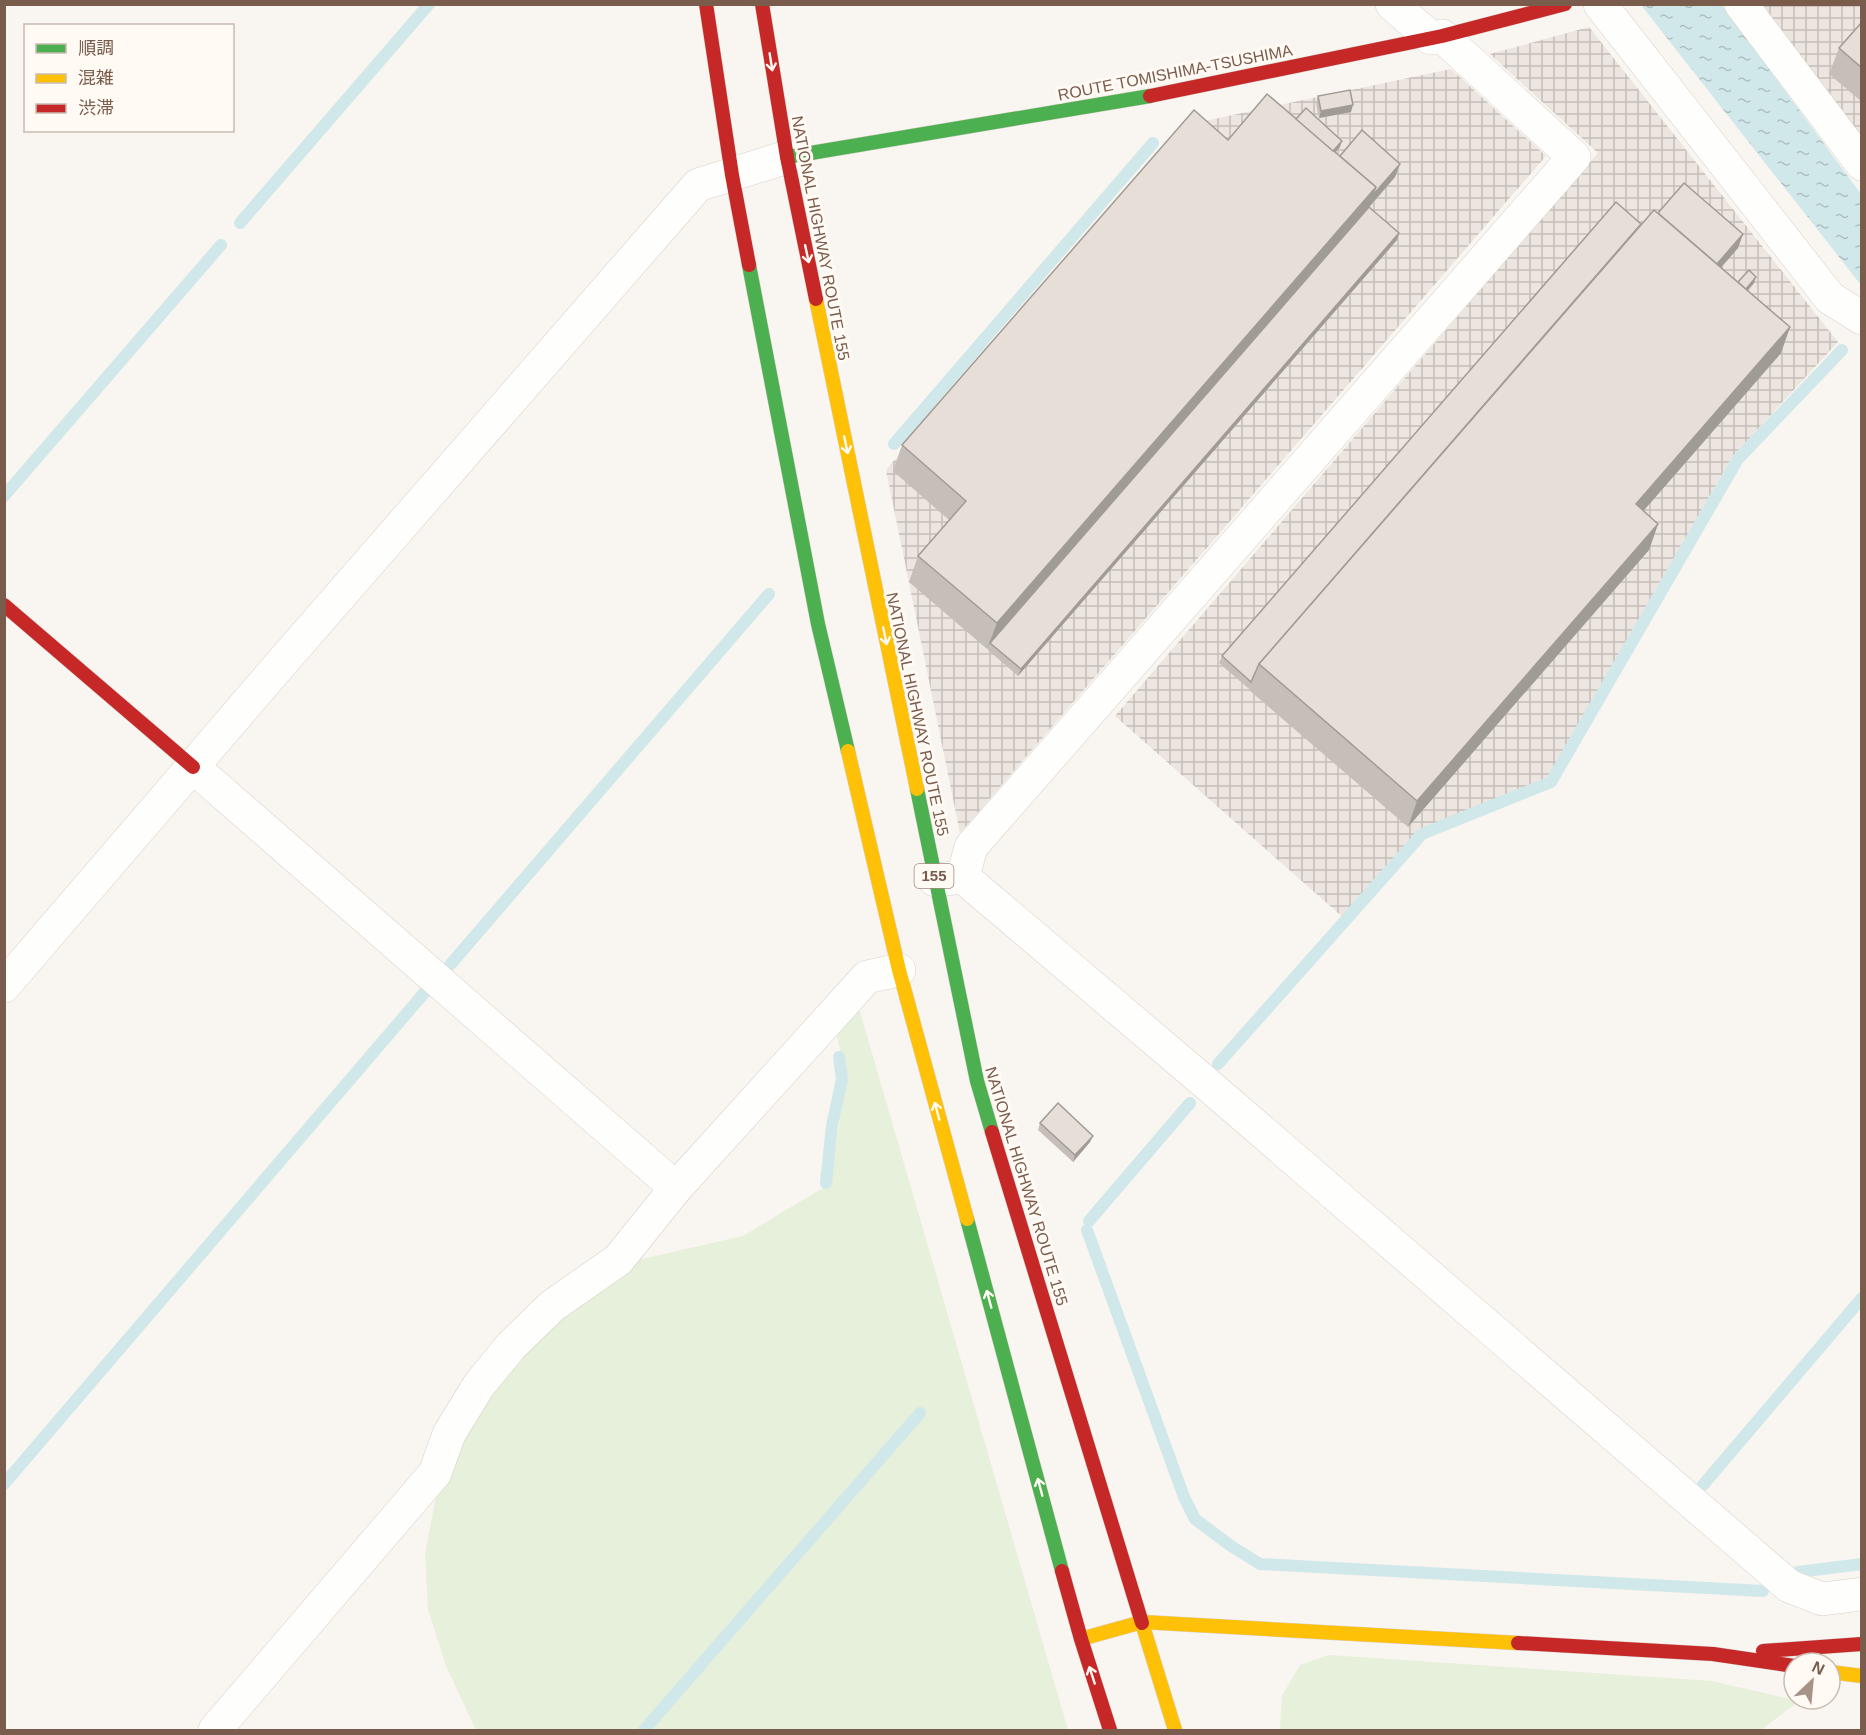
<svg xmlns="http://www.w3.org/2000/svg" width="1866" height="1735" viewBox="0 0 1866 1735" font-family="Arial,'Noto Sans JP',sans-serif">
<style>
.industrial{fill:url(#industrial-grid)}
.grass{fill:#e7f0db}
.water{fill:url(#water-ripples)}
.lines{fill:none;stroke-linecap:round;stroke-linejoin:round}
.stream{stroke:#d0e8ea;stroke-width:12}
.street-casing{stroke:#d7d1cb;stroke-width:34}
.fast-casing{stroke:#d9d2cb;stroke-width:15}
.slow-casing{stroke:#d9d2cb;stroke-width:15}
.jam-casing{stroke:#d9d2cb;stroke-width:15}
.street{stroke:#fefefd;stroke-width:33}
.fast{stroke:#4caf50;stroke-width:14}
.slow{stroke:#ffc107;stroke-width:14}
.jam{stroke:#c62828;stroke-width:14}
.wall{fill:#c6bfb9}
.shaded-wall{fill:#a19b96}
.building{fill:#e6ded7;stroke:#a19b96;stroke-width:1.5}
.oneway{stroke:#fffaf3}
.labels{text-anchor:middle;stroke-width:6;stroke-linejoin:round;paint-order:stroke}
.shield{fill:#fffaf3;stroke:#a28b7f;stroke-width:1.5}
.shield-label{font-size:15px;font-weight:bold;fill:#7a5c4d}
.street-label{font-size:16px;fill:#7a5c4d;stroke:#fffaf3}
</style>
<defs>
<pattern id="industrial-grid" width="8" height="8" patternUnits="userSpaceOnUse" patternTransform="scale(1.5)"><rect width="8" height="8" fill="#ede5e0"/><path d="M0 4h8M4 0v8" fill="none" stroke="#c5bdb8"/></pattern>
<pattern id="water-ripples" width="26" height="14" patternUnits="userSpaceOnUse" patternTransform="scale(1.5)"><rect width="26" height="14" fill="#d0e8ea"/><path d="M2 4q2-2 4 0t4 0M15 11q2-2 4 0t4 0" fill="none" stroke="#aebfc0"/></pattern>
</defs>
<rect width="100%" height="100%" fill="#f9f5f0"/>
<!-- industrial -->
<g class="industrial">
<polygon points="1753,5 1861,5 1861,147"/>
<polygon points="1589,27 1838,342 1732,457 1547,778 1421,831 1346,920 1115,716 1598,153 1490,54"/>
<polygon points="1451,69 1546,156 960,833 886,470 1185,125"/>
</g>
<!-- grass -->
<g class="grass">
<polygon points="859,1008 1068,1730 476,1730 446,1666 428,1609 425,1554 438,1486 456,1445 525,1346 629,1262 743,1236 831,1183 846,1076 835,1029"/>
<polygon points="1329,1655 1712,1681 1799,1701 1761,1730 1280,1730 1282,1696 1300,1665"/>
</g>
<!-- water -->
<polygon class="water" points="1641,5 1722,5 1861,194 1861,285"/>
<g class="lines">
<!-- stream -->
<g class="stream">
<polyline points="240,223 429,4"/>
<polyline points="894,444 1153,143"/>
<polyline points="4,496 221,245"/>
<polyline points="450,965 769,594"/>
<polyline points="1218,1064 1422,834 1551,782 1738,459 1842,350"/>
<polyline points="826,1183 832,1126 842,1079 839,1057"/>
<polyline points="1089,1221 1190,1103"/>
<polyline points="1087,1230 1184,1497 1195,1519 1231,1546 1260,1564 1763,1591"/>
<polyline points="4,1484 425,992"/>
<polyline points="1703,1485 1862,1298"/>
<polyline points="1798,1572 1862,1564"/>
<polyline points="644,1730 920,1413"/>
</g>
<defs>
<g id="street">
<polyline points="1392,4 1431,38"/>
<polyline points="1600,4 1830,298 1862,318"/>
<polyline points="1741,4 1862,164"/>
<polyline points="193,767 676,1188"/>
<polyline points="963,877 971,847 1574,157 1442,36"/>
<polyline points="935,880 963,877 1207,1084 1789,1586 1822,1599 1862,1594"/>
<polyline points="4,986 278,667 698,185 787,157"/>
<polyline points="215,1730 435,1473 449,1434 479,1385 511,1346 552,1306 618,1260 676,1188 867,977 899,970"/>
</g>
<g id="fast">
<polyline points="787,157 1150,96"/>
<polyline points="749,265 818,624 848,751"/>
<polyline points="917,789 977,1081 992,1132"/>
<polyline points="967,1219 1062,1571"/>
</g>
<g id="slow">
<polyline points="816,299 917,789"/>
<polyline points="848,751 899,970 967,1219"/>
<polyline points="1142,1623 1175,1730"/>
<polyline points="1081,1639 1142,1622 1518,1643"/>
<polyline points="1830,1672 1862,1676"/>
</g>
<g id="jam">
<polyline points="706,4 732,175 749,265"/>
<polyline points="762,4 787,157 816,299"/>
<polyline points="1150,96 1442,36 1565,4"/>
<polyline points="4,605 193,767"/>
<polyline points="992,1132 1142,1623"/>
<polyline points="1062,1571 1081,1639 1110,1730"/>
<polyline points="1518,1643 1713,1654 1794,1666"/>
<polyline points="1763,1651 1862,1644"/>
</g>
</defs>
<!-- street casing -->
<use href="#street" class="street-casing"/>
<!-- fast casing -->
<use href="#fast" class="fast-casing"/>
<!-- slow casing -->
<use href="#slow" class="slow-casing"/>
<!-- jam casing -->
<use href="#jam" class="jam-casing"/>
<!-- street -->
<use href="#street" class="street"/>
<!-- fast -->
<use href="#fast" class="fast"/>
<!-- slow -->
<use href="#slow" class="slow"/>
<!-- jam -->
<use href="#jam" class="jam"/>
</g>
<!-- wall -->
<g class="wall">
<polygon points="1862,22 1862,102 1829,74 1839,48"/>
<polygon points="1318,96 1351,112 1319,118 1316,103"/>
<polygon points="1296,119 1340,147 1335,153 1340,156 1400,164 1395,177 1369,208 1397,240 1018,676 988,650 988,648 987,649 909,582 918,556 949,520 893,471 902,445 1228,140"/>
<polygon points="1658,213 1743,234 1738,248 1721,267 1738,282 1754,283 1748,291 1790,327 1781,353 1643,511 1658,524 1649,550 1408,827 1249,690 1250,688 1249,689 1219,663 1222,656 1641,224"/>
<polygon points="1040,1123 1090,1142 1073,1162 1038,1130"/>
</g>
<!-- shaded-wall -->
<g class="shaded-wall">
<polygon points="1353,105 1351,112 1319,118 1321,111"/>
<polygon points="1342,141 1340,147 1329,160 1332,153"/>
<polygon points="1400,164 1395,177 990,643 987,649 997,623 1376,187"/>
<polygon points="1399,233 1397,240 1018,676 1021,669"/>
<polygon points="1743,234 1738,248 1706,285 1711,271"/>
<polygon points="1756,277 1754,283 1738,301 1741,294"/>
<polygon points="1790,327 1781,353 1626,531 1636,504"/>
<polygon points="1658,524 1649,550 1408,827 1417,801"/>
<polygon points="1093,1136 1090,1142 1073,1162 1075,1155"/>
</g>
<!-- building -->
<g class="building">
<polygon points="1862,22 1862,68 1839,48"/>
<polygon points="1350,90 1353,105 1321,111 1318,96"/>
<polygon points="1267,94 1376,187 997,623 918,556 966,501 902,445 1194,110 1228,140"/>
<polygon points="1306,108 1342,141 1333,151 1296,119"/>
<polygon points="1362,130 1400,164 1372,196 1376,187 1340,156"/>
<polygon points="1684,183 1743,234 1717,264 1658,213"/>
<polygon points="1616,202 1641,224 1259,664 1251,682 1222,656"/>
<polygon points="1369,207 1399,233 1021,669 990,643"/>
<polygon points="1654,210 1790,327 1636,504 1658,524 1417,801 1259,664"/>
<polygon points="1749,270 1756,277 1746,289 1738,282"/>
<polygon points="1058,1103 1093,1136 1075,1155 1040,1123"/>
</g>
<!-- one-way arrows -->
<defs><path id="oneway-shaft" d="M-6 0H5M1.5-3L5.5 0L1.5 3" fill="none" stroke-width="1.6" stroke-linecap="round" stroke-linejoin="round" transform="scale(1.5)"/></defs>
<g class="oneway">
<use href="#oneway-shaft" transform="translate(771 62) rotate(81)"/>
<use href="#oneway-shaft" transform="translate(807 254) rotate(78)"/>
<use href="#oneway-shaft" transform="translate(846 445) rotate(78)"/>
<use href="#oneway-shaft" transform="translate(885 636) rotate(78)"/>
<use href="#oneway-shaft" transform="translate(937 1111) rotate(-105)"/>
<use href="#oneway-shaft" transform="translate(989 1299) rotate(-105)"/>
<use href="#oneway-shaft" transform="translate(1040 1487) rotate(-105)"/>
<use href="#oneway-shaft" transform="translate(1092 1675) rotate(-108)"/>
</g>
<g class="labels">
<!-- shield labels -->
<rect class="shield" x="914.5" y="864" width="39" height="24" rx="4.5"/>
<g class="shield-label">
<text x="934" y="881">155</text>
</g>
<!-- street labels -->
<g class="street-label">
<text transform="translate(1175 72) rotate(-11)" y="6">ROUTE TOMISHIMA-TSUSHIMA</text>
<text transform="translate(821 238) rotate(79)" y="6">NATIONAL HIGHWAY ROUTE 155</text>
<text transform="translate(918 714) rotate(78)" y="6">NATIONAL HIGHWAY ROUTE 155</text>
<text transform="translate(1027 1186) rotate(73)" y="6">NATIONAL HIGHWAY ROUTE 155</text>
</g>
</g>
<!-- border -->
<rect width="1866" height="1735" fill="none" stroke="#7a5c4d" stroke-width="12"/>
<!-- legend -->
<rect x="24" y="24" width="210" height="108" fill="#fffaf3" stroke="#cabbb1" stroke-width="1.5"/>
<rect x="36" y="44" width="30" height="9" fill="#4caf50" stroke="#cabbb1" stroke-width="1.5"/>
<text x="78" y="54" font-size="18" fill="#7a5c4d">順調</text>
<rect x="36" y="74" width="30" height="9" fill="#ffc107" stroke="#cabbb1" stroke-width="1.5"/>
<text x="78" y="84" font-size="18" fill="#7a5c4d">混雑</text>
<rect x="36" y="104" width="30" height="9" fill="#c62828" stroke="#cabbb1" stroke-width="1.5"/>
<text x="78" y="114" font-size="18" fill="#7a5c4d">渋滞</text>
<!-- north arrow -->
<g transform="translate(1812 1681) rotate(26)"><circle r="28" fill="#fffaf3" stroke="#cabbb1" stroke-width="1.5"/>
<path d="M0-4.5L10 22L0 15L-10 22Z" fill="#a69286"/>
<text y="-9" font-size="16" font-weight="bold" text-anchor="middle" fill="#7a5c4d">N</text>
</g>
</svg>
